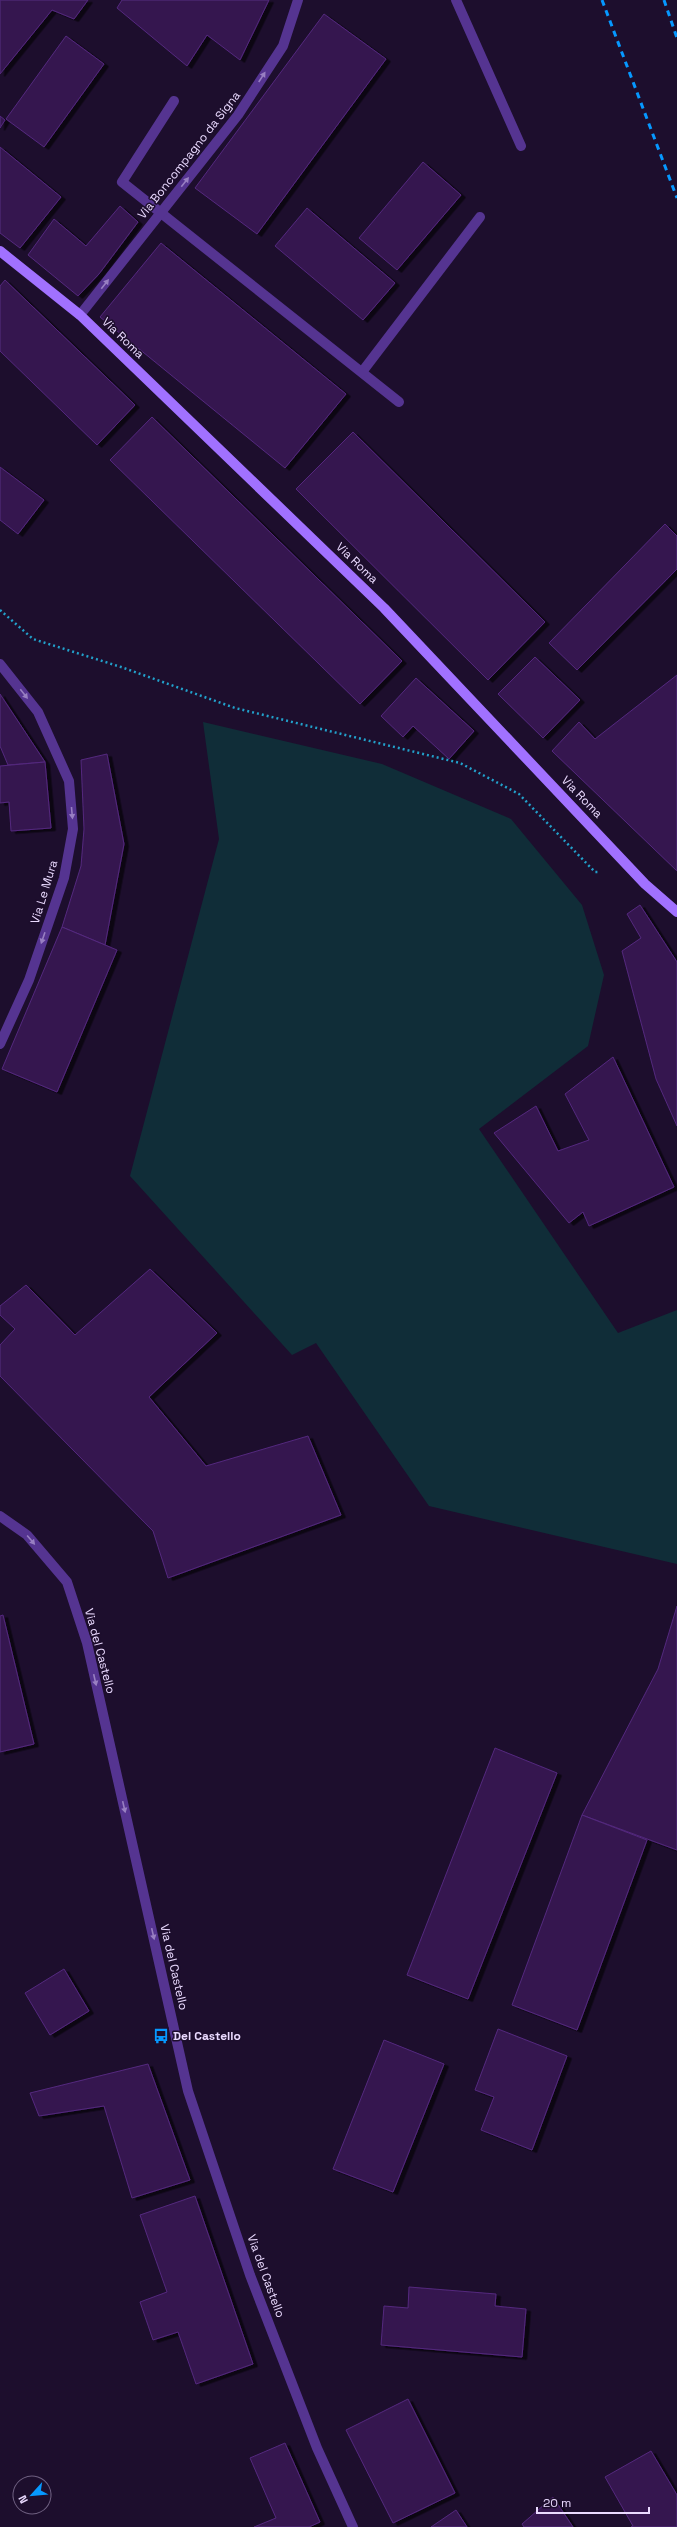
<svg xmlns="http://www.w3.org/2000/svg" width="677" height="2527" viewBox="0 0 677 2527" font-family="'Space Grotesk',sans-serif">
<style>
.green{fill:#102d38}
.building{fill:#351850;stroke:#54287e;filter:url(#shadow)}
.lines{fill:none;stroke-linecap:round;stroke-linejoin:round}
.path{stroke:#22a0ca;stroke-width:2.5;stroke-dasharray:2 3;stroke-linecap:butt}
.service{stroke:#553491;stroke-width:10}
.minor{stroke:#553491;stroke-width:10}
.secondary{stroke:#a171ff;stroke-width:10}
.rail{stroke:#0698ff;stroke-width:3;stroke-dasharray:6 5;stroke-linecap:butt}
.oneway{fill:#987fc2}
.labels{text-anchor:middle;stroke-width:3;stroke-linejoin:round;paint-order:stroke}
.street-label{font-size:12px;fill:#eadaff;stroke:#1d0e2d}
.poi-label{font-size:12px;font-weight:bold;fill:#eadaff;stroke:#1d0e2d;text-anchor:start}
</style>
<defs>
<filter id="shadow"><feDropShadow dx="4.5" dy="2.5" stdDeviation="0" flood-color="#0009"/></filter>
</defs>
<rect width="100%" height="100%" fill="#1d0e2d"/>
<!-- green -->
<polygon class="green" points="203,722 382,764 511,819 582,905 604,975 588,1046 479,1129 618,1333 677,1310 677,1564 429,1506 316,1343 292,1355 130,1176 219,839"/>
<!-- building -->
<g class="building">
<polygon points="0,0 88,0 74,19 52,10 0,74"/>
<polygon points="122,0 269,0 240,60 207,35 187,66 117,8"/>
<polygon points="324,14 386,59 257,234 195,188"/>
<polygon points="66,36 104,64 44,147 6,119"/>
<polygon points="0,116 5,120 0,128"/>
<polygon points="0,147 61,197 20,248 0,233"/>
<polygon points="423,162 461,195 397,270 359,238"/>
<polygon points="120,206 138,222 99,274 78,296 28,255 54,219 86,246"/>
<polygon points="307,208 395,283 363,320 275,246"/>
<polygon points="161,243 346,394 285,468 100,317"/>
<polygon points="5,280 135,405 97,445 0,351 0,286"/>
<polygon points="152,417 402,661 360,704 110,460"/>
<polygon points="353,432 545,622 488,680 296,489"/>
<polygon points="0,467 44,500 18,534 0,520"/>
<polygon points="665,524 677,536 677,569 577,670 549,643"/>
<polygon points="535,657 580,700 543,738 498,694"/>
<polygon points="677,675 677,871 552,751 579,722 595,739"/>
<polygon points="416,678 474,731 449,759 413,726 403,737 381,716"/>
<polygon points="0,694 45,762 8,765 0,746"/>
<polygon points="107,754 124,844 105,945 62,927 81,866 84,829 81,760"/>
<polygon points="45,762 51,828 11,831 9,802 0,803 0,766"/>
<polygon points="640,905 677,962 677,1126 656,1079 622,951 641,938 627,914"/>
<polygon points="62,927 117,950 57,1092 2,1069"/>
<polygon points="613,1057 674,1187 589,1226 583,1212 569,1223 494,1133 536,1106 558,1151 589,1140 565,1094"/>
<polygon points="150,1269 217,1333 149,1397 206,1466 308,1436 341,1515 168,1578 153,1531 0,1376 0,1345 15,1329 0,1315 0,1306 26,1285 75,1335"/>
<polygon points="677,1606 677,1850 582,1815 658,1669"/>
<polygon points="3,1615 34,1744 0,1752 0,1616"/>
<polygon points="495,1748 557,1773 468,1999 407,1975"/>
<polygon points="582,1815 647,1840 577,2030 512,2005"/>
<polygon points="64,1969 89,2011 50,2035 25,1993"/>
<polygon points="498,2029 567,2056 532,2150 481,2130 494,2097 475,2090"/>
<polygon points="384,2040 444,2064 393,2192 333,2169"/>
<polygon points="148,2064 190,2180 132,2198 104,2106 39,2116 30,2093"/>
<polygon points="195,2196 253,2364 196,2384 178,2332 153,2340 140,2302 167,2292 140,2215"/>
<polygon points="409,2287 496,2294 495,2306 526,2309 522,2357 381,2345 384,2306 408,2308"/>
<polygon points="408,2399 455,2493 393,2523 346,2430"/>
<polygon points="285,2443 320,2522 309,2527 254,2527 276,2518 250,2458"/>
<polygon points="651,2451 677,2495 677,2527 631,2527 633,2526 605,2477"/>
<polygon points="553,2497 573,2527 524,2527 522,2524"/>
<polygon points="456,2510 467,2527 431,2527"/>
</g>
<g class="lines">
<!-- path -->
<polyline class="path" points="0,610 33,639 121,667 235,708 460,763 519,794 595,872 599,872"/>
<!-- service -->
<g class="service">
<polyline points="456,0 521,146"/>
<polyline points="174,101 122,182 399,402"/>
<polyline points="362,372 480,217"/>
</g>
<!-- minor -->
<g class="minor">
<polyline points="80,315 238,115 283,46 298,0"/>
<polyline points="0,664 38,712 69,781 73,829 64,878 29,980 0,1044"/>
<polyline points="0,1516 27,1535 67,1582 87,1643 188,2091 250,2275 317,2448 353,2527"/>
</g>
<!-- secondary -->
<polyline class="secondary" points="0,251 80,315 384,608 645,884 677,912"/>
<!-- rail -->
<g class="rail">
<polyline points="602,0 677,198"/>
<polyline points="664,0 677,38"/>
</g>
</g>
<!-- one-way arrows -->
<defs><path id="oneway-solid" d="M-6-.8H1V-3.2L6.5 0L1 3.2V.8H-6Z"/></defs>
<g class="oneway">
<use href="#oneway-solid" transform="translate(262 77) rotate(-57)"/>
<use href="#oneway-solid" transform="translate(185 182) rotate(-52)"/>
<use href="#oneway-solid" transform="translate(105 284) rotate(-52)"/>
<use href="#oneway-solid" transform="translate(24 694) rotate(52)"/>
<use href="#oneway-solid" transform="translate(72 813) rotate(85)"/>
<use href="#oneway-solid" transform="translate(43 938) rotate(109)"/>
<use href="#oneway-solid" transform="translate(31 1540) rotate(50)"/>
<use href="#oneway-solid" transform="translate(95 1680) rotate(77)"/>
<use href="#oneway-solid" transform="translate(124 1807) rotate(77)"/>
<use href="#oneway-solid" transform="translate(153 1934) rotate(77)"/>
</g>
<!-- icons -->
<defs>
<symbol id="bus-bare" viewBox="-9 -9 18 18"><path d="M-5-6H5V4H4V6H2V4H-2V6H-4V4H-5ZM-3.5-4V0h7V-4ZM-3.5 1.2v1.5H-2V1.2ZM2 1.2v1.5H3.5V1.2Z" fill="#0698ff" stroke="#1d0e2d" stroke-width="2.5" paint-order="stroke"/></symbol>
</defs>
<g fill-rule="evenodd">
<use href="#bus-bare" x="150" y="2025" width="22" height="22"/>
</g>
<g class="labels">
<!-- street labels -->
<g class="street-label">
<text transform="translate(189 155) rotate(-52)" y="4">Via Boncompagno da Signa</text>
<text transform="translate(123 338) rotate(44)" y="4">Via Roma</text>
<text transform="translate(357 563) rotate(44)" y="4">Via Roma</text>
<text transform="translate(582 797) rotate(46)" y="4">Via Roma</text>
<text transform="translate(44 892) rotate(-73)" y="4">Via Le Mura</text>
<text transform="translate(100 1651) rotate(75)" y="4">Via del Castello</text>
<text transform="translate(174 1967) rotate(77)" y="4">Via del Castello</text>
<text transform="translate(266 2276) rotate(70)" y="4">Via del Castello</text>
</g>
<!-- poi labels -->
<g class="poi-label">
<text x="173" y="2040">Del Castello</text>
</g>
</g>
<!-- north arrow -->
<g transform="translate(32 2495) rotate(243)"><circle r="19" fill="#1d0e2d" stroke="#6f6081"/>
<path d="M0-3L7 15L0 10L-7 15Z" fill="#0698ff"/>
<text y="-6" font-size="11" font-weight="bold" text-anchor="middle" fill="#eadaff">N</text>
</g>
<!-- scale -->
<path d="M537 2507v6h112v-6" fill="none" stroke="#eadaff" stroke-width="2"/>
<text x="543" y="2507" font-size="12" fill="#eadaff" stroke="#1d0e2d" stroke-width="3" paint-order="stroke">20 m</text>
</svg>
